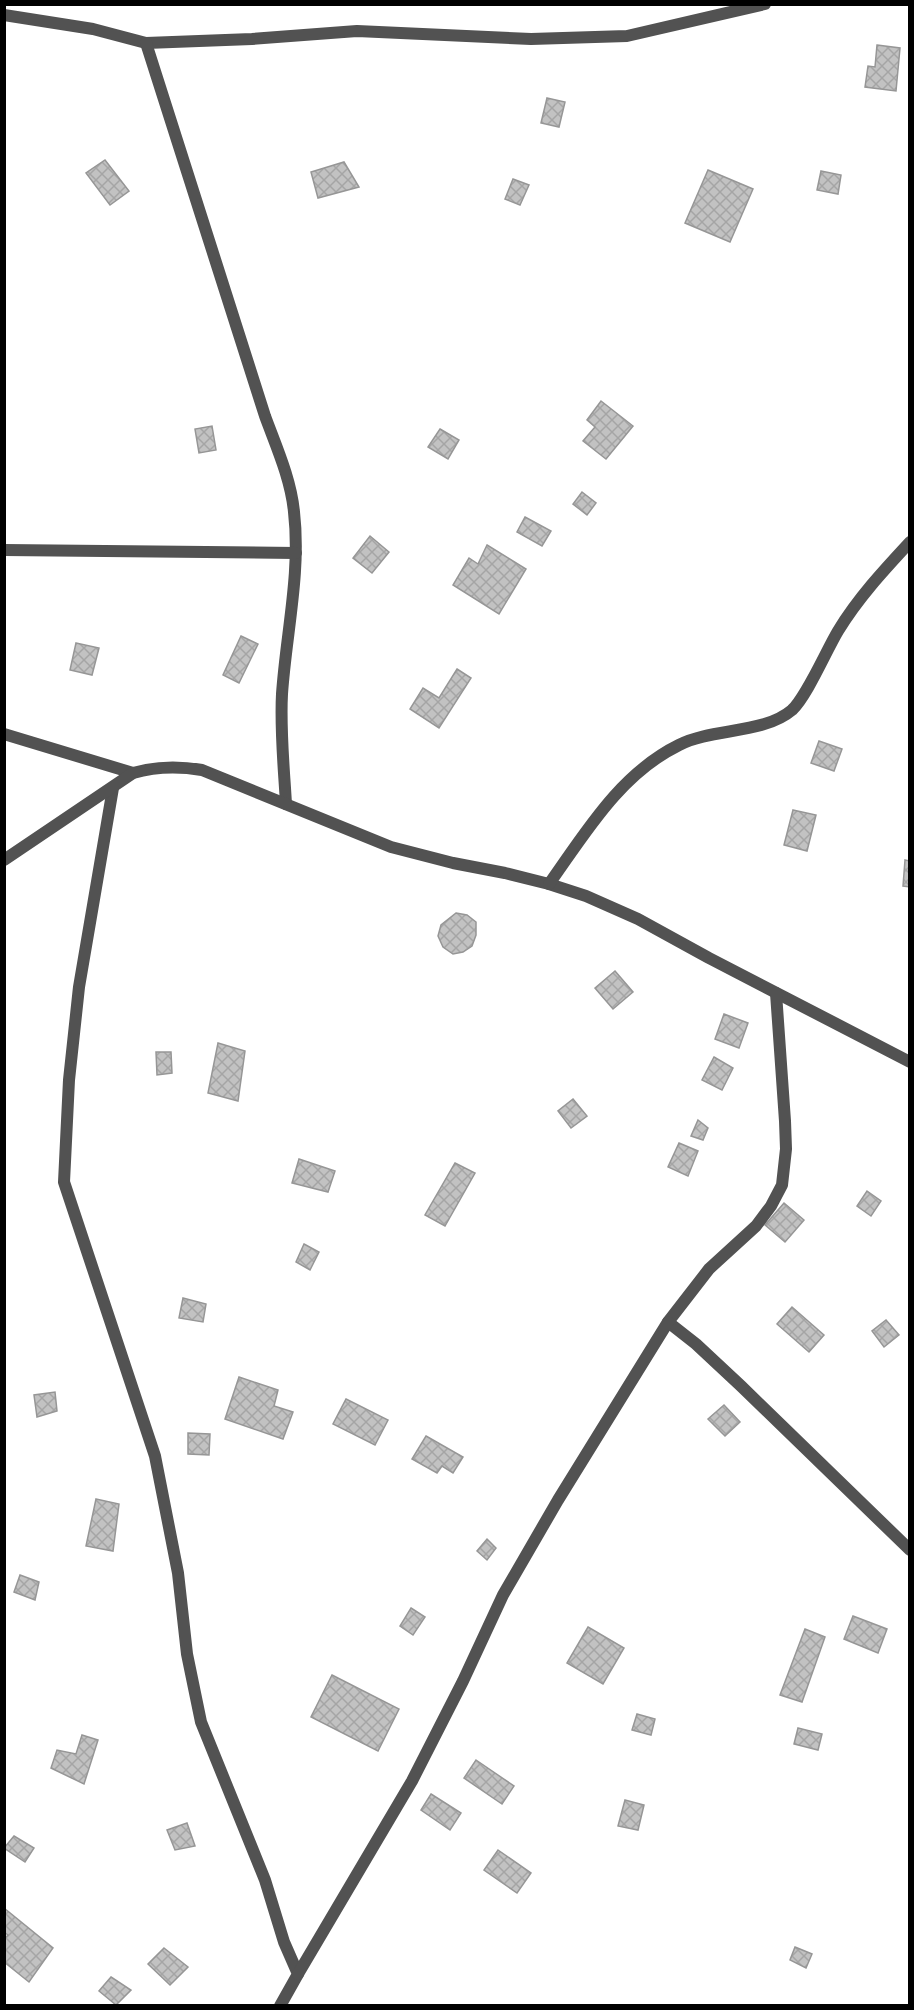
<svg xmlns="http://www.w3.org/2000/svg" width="914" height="2010" viewBox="0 0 914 2010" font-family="Raleway,sans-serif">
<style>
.building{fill:url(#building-cross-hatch);stroke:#969696;stroke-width:1.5}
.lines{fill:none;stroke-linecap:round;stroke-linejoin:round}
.street{stroke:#525252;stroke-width:12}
</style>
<defs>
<pattern id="building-cross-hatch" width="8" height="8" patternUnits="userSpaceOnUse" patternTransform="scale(1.5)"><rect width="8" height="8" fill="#c2c2c2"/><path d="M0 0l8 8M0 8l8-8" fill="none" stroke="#a5a5a5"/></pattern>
</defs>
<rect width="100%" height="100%" fill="#fff"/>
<!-- building -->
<g class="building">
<polygon points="877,45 900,48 896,91 865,87 868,66 875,67"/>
<polygon points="547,98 565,102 559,127 541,123"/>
<polygon points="105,160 129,191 110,205 86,173"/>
<polygon points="344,162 359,187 318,198 311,172"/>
<polygon points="708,170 753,189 730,242 685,223"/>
<polygon points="821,171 841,175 838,194 817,190"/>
<polygon points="513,179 529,185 520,205 505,199"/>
<polygon points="601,401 633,426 606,459 583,441 595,427 587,420"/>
<polygon points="212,426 216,450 199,453 195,429"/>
<polygon points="440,429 459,440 448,459 428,447"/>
<polygon points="582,492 596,503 587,515 573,504"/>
<polygon points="525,517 551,531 542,546 517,532"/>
<polygon points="370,536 389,552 372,573 353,558"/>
<polygon points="487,545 526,569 499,614 453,585 469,558 478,564"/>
<polygon points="241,636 258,644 239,683 223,675"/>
<polygon points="76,643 99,648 92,675 70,670"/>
<polygon points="457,669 471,678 439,728 410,709 423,688 439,698"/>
<polygon points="819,741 842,749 834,771 811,763"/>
<polygon points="793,810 816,815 807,851 784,845"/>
<polygon points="905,860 910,861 910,887 903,886"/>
<polygon points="456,913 467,915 476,922 476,935 472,946 463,952 453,954 443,947 438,936 441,925"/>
<polygon points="615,971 633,992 613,1009 595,988"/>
<polygon points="724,1014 748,1023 739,1048 715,1039"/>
<polygon points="218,1043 245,1051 238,1101 208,1093"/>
<polygon points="156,1052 171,1052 172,1073 157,1075"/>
<polygon points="714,1057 733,1068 722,1090 702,1080"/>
<polygon points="573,1099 587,1116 571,1128 558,1111"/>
<polygon points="698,1120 708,1128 703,1140 691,1136"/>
<polygon points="679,1143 698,1151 688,1176 668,1167"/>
<polygon points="299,1159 335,1171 328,1192 292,1183"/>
<polygon points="455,1163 475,1173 445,1226 425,1215"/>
<polygon points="867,1191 881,1201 871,1216 857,1206"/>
<polygon points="784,1203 804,1220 785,1242 765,1225"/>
<polygon points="304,1244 319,1252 310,1270 296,1262"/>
<polygon points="183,1298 206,1304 203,1322 179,1318"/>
<polygon points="792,1307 824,1335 809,1352 777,1324"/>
<polygon points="886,1320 899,1335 884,1347 872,1331"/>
<polygon points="239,1377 278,1390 274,1406 293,1412 283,1439 225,1419"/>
<polygon points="55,1392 57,1411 37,1417 34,1395"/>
<polygon points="346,1399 388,1420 375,1445 333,1424"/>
<polygon points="724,1405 740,1422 725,1436 708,1419"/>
<polygon points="188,1433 210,1434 209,1455 188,1454"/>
<polygon points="426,1436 463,1457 453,1473 442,1466 437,1473 412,1459"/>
<polygon points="96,1499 119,1504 113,1551 86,1546"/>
<polygon points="487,1539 496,1548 487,1560 477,1551"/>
<polygon points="20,1575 39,1582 35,1600 14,1592"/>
<polygon points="411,1608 425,1617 413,1635 400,1626"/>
<polygon points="853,1616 887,1629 878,1653 844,1639"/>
<polygon points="588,1627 624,1648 603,1684 567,1663"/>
<polygon points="805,1629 825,1637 802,1702 780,1695"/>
<polygon points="332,1675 399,1709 378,1751 311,1717"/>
<polygon points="637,1714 655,1719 651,1735 632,1730"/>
<polygon points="798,1728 822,1734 818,1750 794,1744"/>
<polygon points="82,1735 98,1740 84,1784 51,1768 57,1750 76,1754"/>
<polygon points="476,1760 514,1786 502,1804 464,1778"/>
<polygon points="431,1794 461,1813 450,1830 421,1810"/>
<polygon points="625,1800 644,1805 638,1830 618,1826"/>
<polygon points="187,1823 195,1846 175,1850 167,1830"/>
<polygon points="14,1836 34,1848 25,1862 4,1848"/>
<polygon points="498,1850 531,1873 517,1893 484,1870"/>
<polygon points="4,1908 53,1948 29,1982 4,1962 4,1939 8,1935 4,1932"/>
<polygon points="795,1947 812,1954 806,1968 790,1960"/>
<polygon points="164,1948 188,1967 170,1985 148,1964"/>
<polygon points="111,1977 131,1990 116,2005 99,1991"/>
</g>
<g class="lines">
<!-- street -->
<g class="street">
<polyline points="4,15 93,29 146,43 252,39 357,31 531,39 627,36 765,4"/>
<path d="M146,43L265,416C276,446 291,479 294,512C301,573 286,634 282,694C280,731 284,768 286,804"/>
<polyline points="4,550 296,553"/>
<polyline points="4,734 133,773"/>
<polyline points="113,788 79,987 69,1080 64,1182 155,1456 178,1573 187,1654 201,1722 265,1880 284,1942 298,1974 280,2006"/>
<path d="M4,860L133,773C157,766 178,766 202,770L391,847L453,863L505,873L549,884L586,896L638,919L709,958L910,1062"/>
<path d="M549,884C586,832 620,774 679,745C712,728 764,734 792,710C807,696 826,651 838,631C858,598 884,570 910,542"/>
<polyline points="776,993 785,1121 786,1149 782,1185 771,1206 756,1226 709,1269 668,1322 696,1344 741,1386 910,1550"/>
<polyline points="298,1974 412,1781 463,1681 503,1595 558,1500 668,1322"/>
</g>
</g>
<!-- border -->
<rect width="914" height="2010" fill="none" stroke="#000000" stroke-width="12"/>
</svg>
